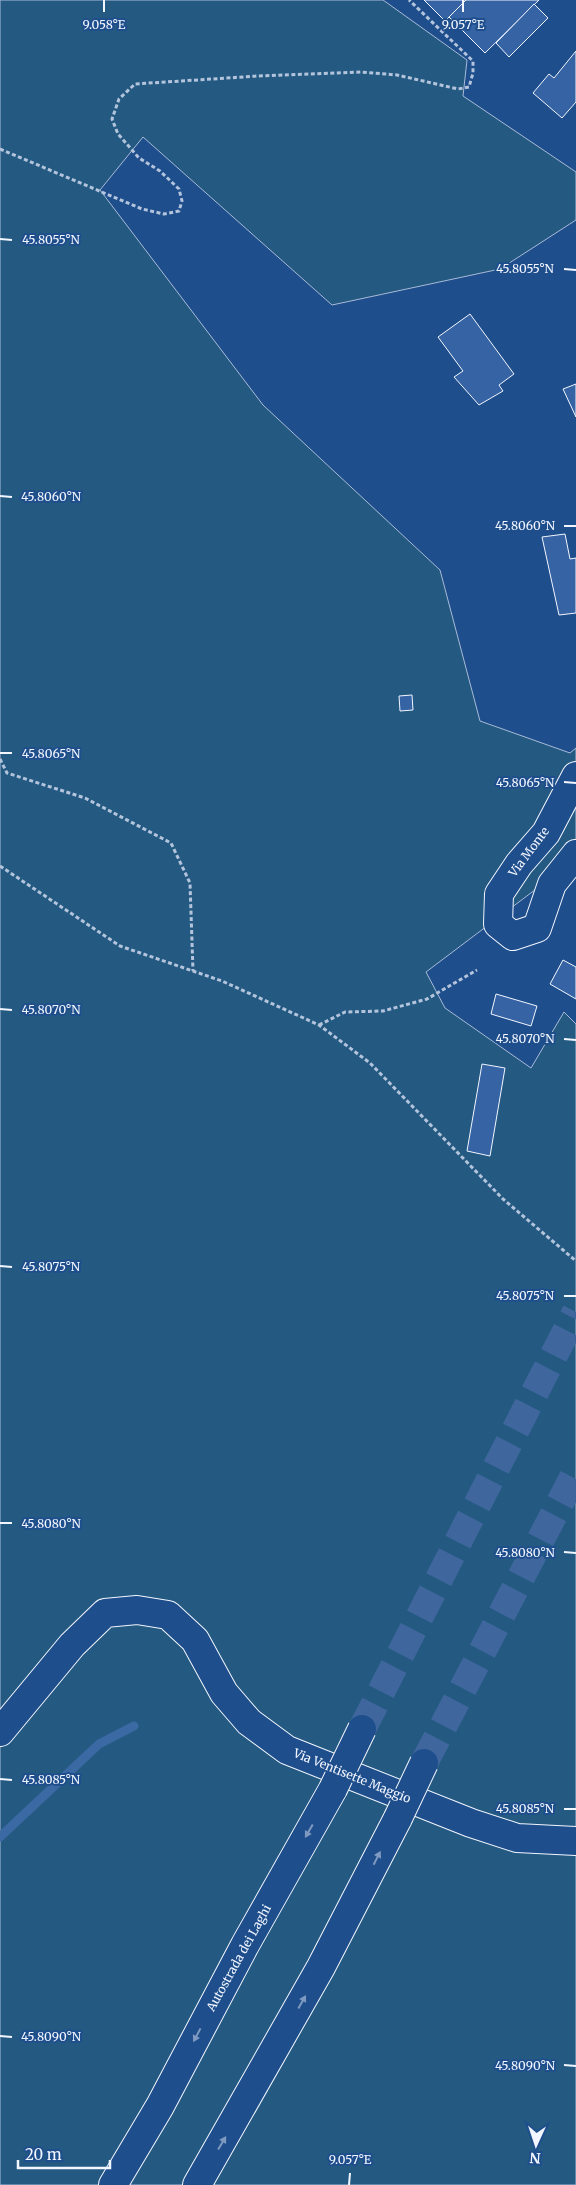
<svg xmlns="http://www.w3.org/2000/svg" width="576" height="2185" viewBox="0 0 576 2185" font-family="Merriweather,serif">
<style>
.green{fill:#245a82;stroke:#a8bbd7}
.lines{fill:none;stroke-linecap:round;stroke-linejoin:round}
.stream{stroke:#3b69a3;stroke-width:9}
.building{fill:#3563a3;stroke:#f2f6ff}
.highway-tunnel{stroke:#3f679d;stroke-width:28;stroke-dasharray:28 14;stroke-linecap:butt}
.street-casing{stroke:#f2f6ff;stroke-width:30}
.highway-casing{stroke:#f2f6ff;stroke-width:30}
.path{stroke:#b3c4dc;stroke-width:3;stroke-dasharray:4 2.5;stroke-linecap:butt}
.street{stroke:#1f4e8c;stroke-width:28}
.highway{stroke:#1f4e8c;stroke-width:28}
.highway-bridge-casing{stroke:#f2f6ff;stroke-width:30;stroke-linecap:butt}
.highway-bridge{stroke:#1f4e8c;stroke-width:28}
.oneway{fill:#7e9ac0}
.ticks{fill:none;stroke:#f2f6ff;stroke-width:2}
.labels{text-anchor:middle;stroke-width:4;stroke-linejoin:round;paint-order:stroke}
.street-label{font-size:12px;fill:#f2f6ff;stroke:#1f4e8c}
.ticks-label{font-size:12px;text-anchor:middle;fill:#f2f6ff;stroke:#1f4e8c;stroke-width:4;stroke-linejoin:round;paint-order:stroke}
</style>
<rect width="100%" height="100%" fill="#1f4e8c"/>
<!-- green -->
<polygon class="green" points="0,0 383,0 467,60 463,96 576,172 576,220 500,269 332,305 143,137 100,190 263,405 440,570 480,721 570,753 576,748 576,859 426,972 445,1008 531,1068 564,1012 576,1024 576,2185 0,2185"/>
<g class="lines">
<!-- stream -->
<polyline class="stream" points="0,1837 99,1744 134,1726"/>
</g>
<!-- building -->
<g class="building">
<polygon points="424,0 466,0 445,21"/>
<polygon points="466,0 539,0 485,53 449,17"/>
<polygon points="534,4 548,18 509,57 496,43"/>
<polygon points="576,51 576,102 562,118 533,93 549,74 554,78"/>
<polygon points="470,314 514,374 499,385 503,391 479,405 454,377 463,371 438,337"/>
<polygon points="576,384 576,417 563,389"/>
<polygon points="565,534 570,559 576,558 576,613 559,615 542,537"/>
<polygon points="412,695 413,710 400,711 399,696"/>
<polygon points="563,960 576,967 576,999 550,984"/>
<polygon points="496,994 537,1006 531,1026 491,1014"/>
<polygon points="482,1064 505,1068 490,1156 467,1151"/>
</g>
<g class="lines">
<!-- highway-tunnel -->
<g class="highway-tunnel">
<polyline points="362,1729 576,1312"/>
<polyline points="424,1763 576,1472"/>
</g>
<defs>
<g id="street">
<polyline points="576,776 546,833 519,864 499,894 498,924 513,936 537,928 552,884 576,854"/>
<polyline points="0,1732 72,1645 105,1613 137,1610 168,1615 195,1640 224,1693 249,1722 287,1750 471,1823 517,1838 576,1841"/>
</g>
<g id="highway">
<polyline points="113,2185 160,2106 245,1945 333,1789"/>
<polyline points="197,2185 321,1967 398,1818"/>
</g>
</defs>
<!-- street casing -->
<use href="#street" class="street-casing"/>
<!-- highway casing -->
<use href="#highway" class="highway-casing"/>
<!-- path -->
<g class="path">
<polyline points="0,149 142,209 164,214 179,211 182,201 179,189 160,171 139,158 118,134 112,119 119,99 135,84 258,76 361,72 397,75 458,89 469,87 473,73 473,61 409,0"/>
<polyline points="0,759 7,773 85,798 171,843 190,883 193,971"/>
<polyline points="0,866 120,946 222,981 319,1025 370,1063 503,1199 576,1261"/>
<polyline points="319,1025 345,1012 383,1011 427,999 477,970"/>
</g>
<!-- street -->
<use href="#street" class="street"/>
<!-- highway -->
<use href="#highway" class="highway"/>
<defs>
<g id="highway-bridge">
<polyline points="333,1789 362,1729"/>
<polyline points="398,1818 424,1763"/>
</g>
</defs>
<!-- highway-bridge casing -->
<use href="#highway-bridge" class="highway-bridge-casing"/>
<!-- highway-bridge -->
<use href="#highway-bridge" class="highway-bridge"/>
</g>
<!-- one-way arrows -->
<defs><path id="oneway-solid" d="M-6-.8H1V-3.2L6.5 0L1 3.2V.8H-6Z" transform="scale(1.25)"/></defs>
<g class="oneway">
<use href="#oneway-solid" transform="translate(309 1831) rotate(120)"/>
<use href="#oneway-solid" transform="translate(377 1858) rotate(-63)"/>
<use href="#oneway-solid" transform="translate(302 2002) rotate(-61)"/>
<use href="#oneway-solid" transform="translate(197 2035) rotate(118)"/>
<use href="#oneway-solid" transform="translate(222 2143) rotate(-59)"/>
</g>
<!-- ticks -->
<path class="ticks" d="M104,12V0M463,12V0M0,239L12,240M564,269L576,270M0,496L12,497M564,526H576M0,753H12M564,782L576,783M0,1009L12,1010M564,1039L576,1040M0,1266L12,1267M564,1296H576M0,1523H12M564,1552L576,1553M0,1779L12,1780M564,1809H576M0,2036L12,2037M564,2065L576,2066M349,2185L350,2173"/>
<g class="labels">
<!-- street labels -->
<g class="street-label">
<text transform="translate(529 852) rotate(-53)" y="4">Via Monte</text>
<text transform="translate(352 1776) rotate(22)" y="4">Via Ventisette Maggio</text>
<text transform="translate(239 1958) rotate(-61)" y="4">Autostrada dei Laghi</text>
</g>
</g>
<g class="ticks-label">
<text x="104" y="29">9.058°E</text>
<text x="463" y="29">9.057°E</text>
<text x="51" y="244">45.8055°N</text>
<text x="525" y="273">45.8055°N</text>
<text x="51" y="501">45.8060°N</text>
<text x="525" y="530">45.8060°N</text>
<text x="51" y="758">45.8065°N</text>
<text x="525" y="787">45.8065°N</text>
<text x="51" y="1014">45.8070°N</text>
<text x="525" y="1043">45.8070°N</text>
<text x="51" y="1271">45.8075°N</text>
<text x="525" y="1300">45.8075°N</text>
<text x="51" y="1528">45.8080°N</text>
<text x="525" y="1557">45.8080°N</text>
<text x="51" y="1784">45.8085°N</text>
<text x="525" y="1813">45.8085°N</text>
<text x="51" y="2041">45.8090°N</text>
<text x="525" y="2070">45.8090°N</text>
<text x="350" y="2164">9.057°E</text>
</g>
<!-- north arrow -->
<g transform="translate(536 2145) rotate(183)" stroke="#1f4e8c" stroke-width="4" paint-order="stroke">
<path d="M0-4L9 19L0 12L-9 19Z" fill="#f2f6ff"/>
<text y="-8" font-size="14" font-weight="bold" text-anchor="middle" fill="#f2f6ff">N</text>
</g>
<!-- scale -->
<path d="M18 2160v8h92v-8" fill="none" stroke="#f2f6ff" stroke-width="2.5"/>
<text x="25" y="2160" font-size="15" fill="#f2f6ff" stroke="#1f4e8c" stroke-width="4" paint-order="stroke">20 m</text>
</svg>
